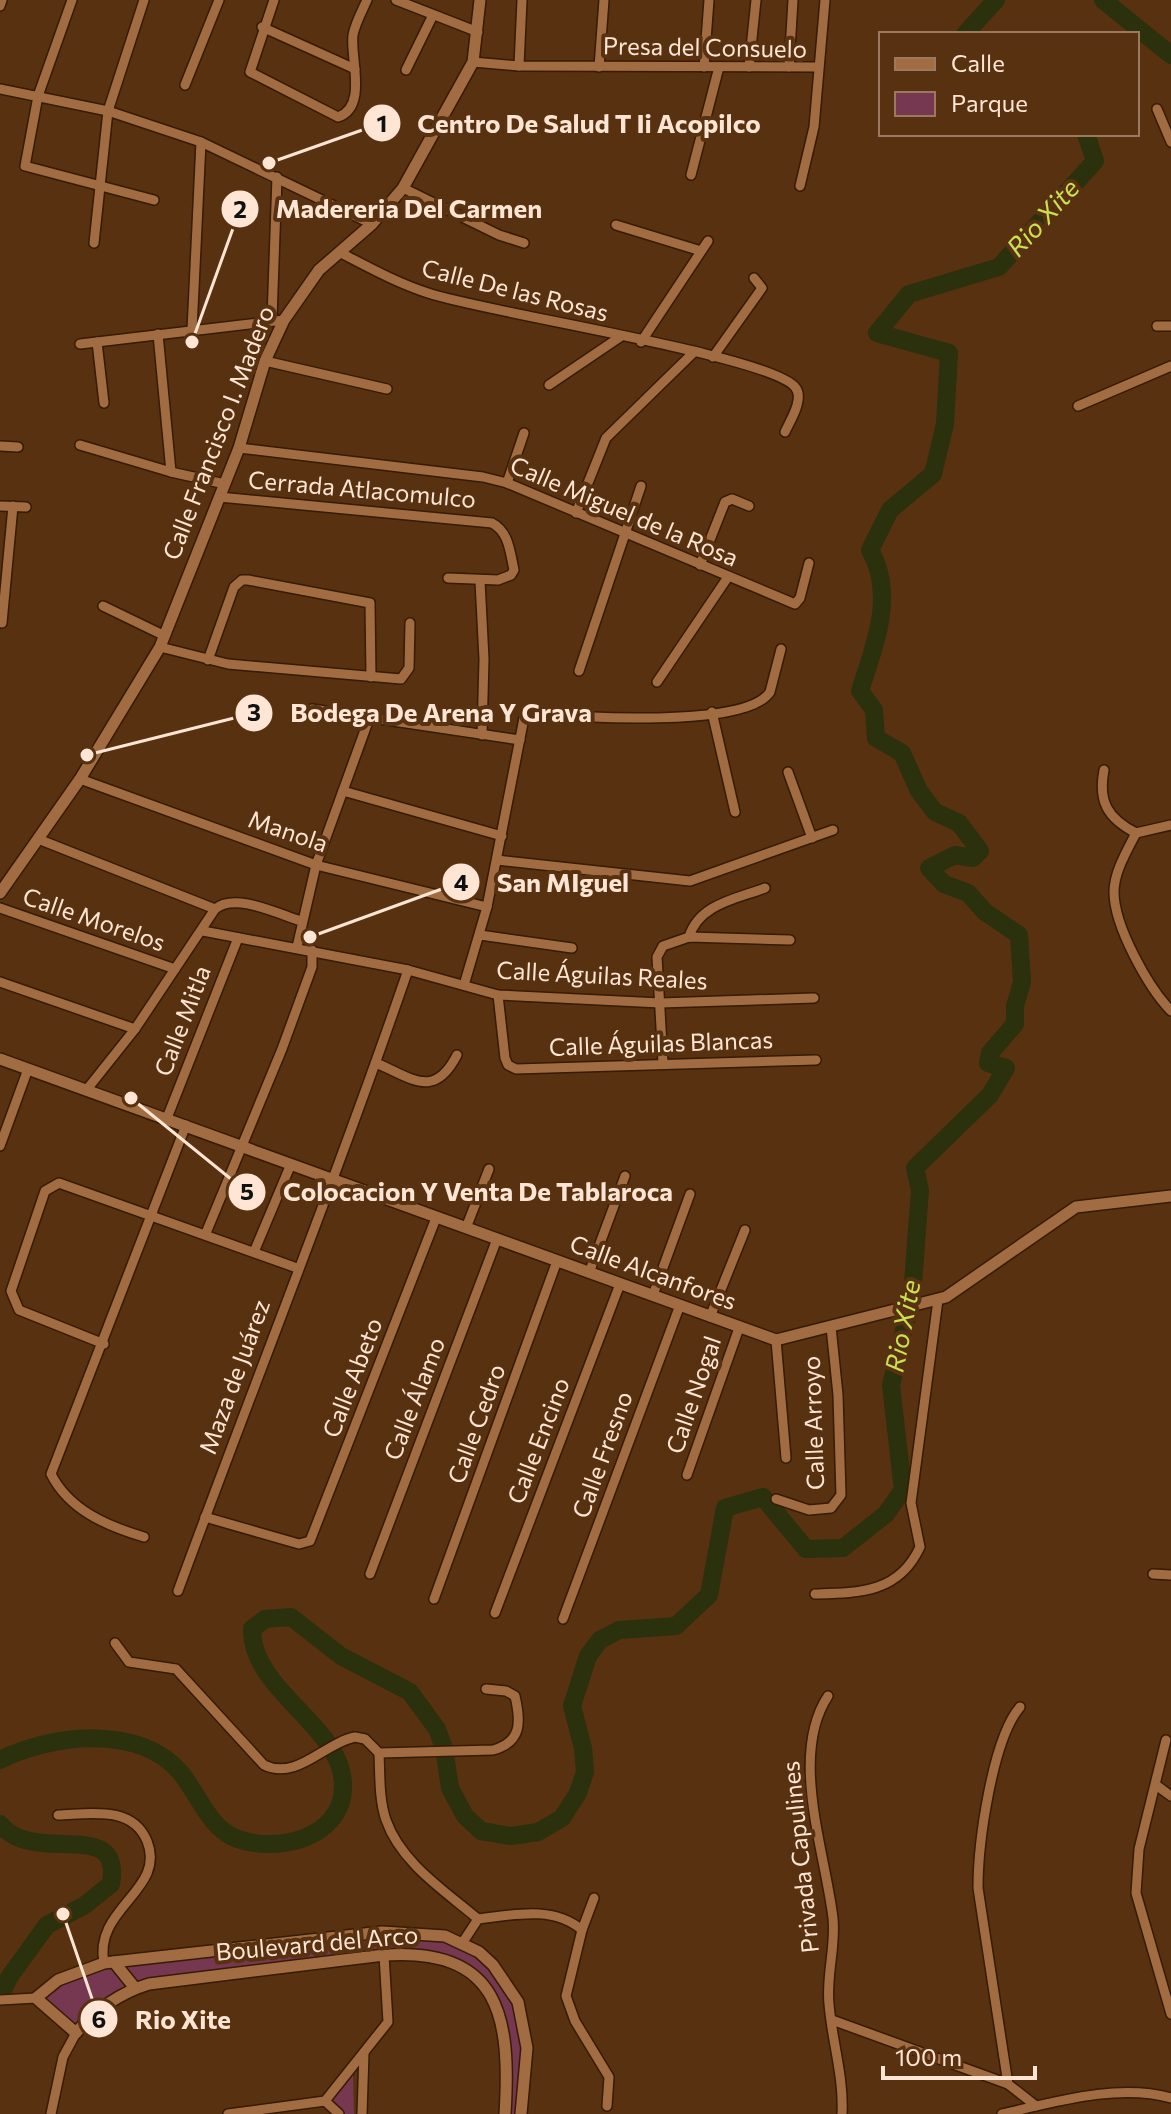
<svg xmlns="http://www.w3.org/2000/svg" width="1171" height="2114" viewBox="0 0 1171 2114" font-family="Commissioner,sans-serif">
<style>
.green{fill:#763750}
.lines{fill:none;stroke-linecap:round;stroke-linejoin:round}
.river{stroke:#2b300d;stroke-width:18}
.minor-casing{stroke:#361b05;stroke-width:12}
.tertiary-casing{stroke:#361b05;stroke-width:14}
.minor{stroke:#a26c42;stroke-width:9}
.tertiary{stroke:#a26c42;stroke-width:11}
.labels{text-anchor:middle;stroke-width:8;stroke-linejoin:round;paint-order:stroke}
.street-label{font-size:24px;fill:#ffe6d4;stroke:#583110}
.water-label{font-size:26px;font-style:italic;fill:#cbe151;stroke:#583110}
.leader{fill:none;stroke:#ffe6d4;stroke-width:3}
.callout-dot{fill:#ffe6d4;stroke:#583110;stroke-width:3}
.mark-label{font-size:24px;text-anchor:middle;font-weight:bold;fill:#111}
.callout-label{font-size:26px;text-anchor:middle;font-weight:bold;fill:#ffe6d4;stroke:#583110;stroke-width:8;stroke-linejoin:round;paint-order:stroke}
</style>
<rect width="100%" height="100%" fill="#583110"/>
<!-- green -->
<g class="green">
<polygon points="428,1933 479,1952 523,2016 521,2114 504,2114 507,2052 482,1985 428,1954 135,1988 76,2033 38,1995 104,1963"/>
<polygon points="353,2073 354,2114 344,2114 331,2101"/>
</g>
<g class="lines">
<!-- river -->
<g class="river">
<polyline points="1103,0 1171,55"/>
<polyline points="965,34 996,0"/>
<path d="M0,1760C51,1734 140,1724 181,1773C198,1794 209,1827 235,1838C276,1854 343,1839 343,1786C344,1727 251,1691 252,1629L265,1619L291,1617L341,1656L410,1692L437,1729L444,1748L450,1788L465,1816L481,1831L511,1836L538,1832L562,1818L578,1793L585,1772L583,1748L572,1706L588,1656L600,1640L619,1630L676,1626L709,1595L725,1508L763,1497L806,1549L843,1548L886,1514L903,1490L891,1385L912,1297L920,1190L915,1168L990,1095L1006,1068L988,1063L990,1053L1015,1024V1006L1022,982L1019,935L985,912L968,893L944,884L929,868L955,855L973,858L980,851L959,823L935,812L919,791L902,753L876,738L874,710L860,691C874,646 896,596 870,550L890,510L933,474L945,424L949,353L877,333L909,294L999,267L1095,161L1086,134"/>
<path d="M0,1824C34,1867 123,1815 111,1884L85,1905L47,1925L10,1976L0,1996"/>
</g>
<defs>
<g id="minor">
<polyline points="72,0 38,96 25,166 154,200"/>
<path d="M274,0L250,72L338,117C368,107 350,58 353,35C355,24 362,11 367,0"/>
<polyline points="396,0 478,32"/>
<polyline points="0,6 2,0"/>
<polyline points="262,27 355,69"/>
<polyline points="473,62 519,66 818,67"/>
<polyline points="519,66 522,0"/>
<polyline points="599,67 604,0"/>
<polyline points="704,67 709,0"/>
<polyline points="749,67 756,0"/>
<polyline points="789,67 793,0"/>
<polyline points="406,70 433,15"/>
<polyline points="185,85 219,0"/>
<polyline points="0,89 108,111 201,142 372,224"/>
<polyline points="1157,109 1171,142"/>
<polyline points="691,175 719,67"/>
<polyline points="800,186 814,127 825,0"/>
<polyline points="403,188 499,235 524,243"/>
<polyline points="616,225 701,251"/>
<polyline points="94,243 108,111 144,0"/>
<path d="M339,252C368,267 397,283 428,293C487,313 768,355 795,387C805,398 790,421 785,432"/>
<polyline points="272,319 277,177"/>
<polyline points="1157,326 1171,326"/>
<polyline points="192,330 201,142"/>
<polyline points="158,334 171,472"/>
<polyline points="97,342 104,403"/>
<polyline points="641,342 708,241"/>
<polyline points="80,344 284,320"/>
<polyline points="713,357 762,288 754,278"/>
<polyline points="265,361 387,389"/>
<polyline points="549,385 620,337"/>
<polyline points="1078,406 1171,366"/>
<polyline points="80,445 171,472 225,484"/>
<polyline points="0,446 18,447"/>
<polyline points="239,448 483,477 507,483 795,604 800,598 809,563"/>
<polyline points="507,483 524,433"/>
<path d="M219,497L492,523C509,532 510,552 514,570L511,575L498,580L448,578"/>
<polyline points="0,506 26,507"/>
<polyline points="576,513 606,438 693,353"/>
<polyline points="700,565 725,502 732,499 749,506"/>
<polyline points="480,581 484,659 482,735"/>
<polyline points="103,606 165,636"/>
<polyline points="2,623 13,506"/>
<polyline points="160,647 228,664 401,679 409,668 410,623"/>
<polyline points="208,660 234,587 242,580 248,580 370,603 371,677"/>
<polyline points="579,671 641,486"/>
<polyline points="657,682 728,577"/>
<polyline points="312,709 520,740"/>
<polyline points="712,712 735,812"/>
<path d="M1104,770C1098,801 1107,818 1136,833C1127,851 1114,872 1114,892C1114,926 1148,987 1171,1011"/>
<polyline points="788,772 812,838"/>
<polyline points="80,779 316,865 487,907"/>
<polyline points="343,791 502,836"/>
<polyline points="1136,833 1171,825"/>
<path d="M38,839L215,909C235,892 278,914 301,921"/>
<polyline points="497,860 690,881 833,830"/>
<polyline points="0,908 175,969"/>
<polyline points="203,931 408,970 498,995 660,1003 814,998"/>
<polyline points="480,935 572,948"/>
<path d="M689,937C699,904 736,899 765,888"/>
<polyline points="297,947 316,865 369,719"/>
<polyline points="0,982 135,1029"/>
<path d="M464,985L487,907L524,718L534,713C576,717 746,729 770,692L781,649"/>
<polyline points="498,995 505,1058 508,1065 516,1069 816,1060"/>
<path d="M376,1063C412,1078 434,1100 457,1055"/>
<polyline points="663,1063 657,957 663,946 689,937 790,940"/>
<polyline points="88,1088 135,1029 215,909"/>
<polyline points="167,1118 238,938"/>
<polyline points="0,1146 28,1069"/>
<polyline points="466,1228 489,1169"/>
<polyline points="206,1233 282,1049 312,967 312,950"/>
<polyline points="254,1252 291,1164"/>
<polyline points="589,1273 625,1176"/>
<polyline points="653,1295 690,1194"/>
<polyline points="710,1317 745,1230"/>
<polyline points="776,1340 786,1458"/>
<polyline points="104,1344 19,1310 11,1291 45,1191 59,1183 297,1268"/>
<polyline points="687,1475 739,1328"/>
<polyline points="776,1499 809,1510 831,1508 841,1495 838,1395 831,1327"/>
<polyline points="205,1517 299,1544 310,1541 436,1218"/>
<path d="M144,1537C107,1526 69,1510 51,1474L186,1125"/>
<polyline points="370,1574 497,1239"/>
<polyline points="1153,1574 1171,1575"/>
<path d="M178,1591C254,1384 336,1179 408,970"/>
<path d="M815,1594C859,1593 899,1593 920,1547L911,1503L938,1300"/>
<polyline points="434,1599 557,1261"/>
<polyline points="495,1613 620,1284"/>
<polyline points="563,1619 680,1305"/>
<path d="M115,1643L129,1662L176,1669L264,1765C297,1781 324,1743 355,1737L365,1739L379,1753L493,1750C522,1742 521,1722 515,1696L506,1691L486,1689"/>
<path d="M828,1696C789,1755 825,1851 833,1918C836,1947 826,1976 829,2004C832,2041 844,2077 842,2114"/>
<path d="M1020,1707C992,1740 978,1844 978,1888L1008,2084L1036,2106"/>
<polyline points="1166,1740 1139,1849 1136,1893 1171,2014"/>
<path d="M379,1753C380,1775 379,1800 386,1820C401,1863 445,1891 478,1919"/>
<polyline points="1156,1785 1171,1796"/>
<path d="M58,1815C90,1814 132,1805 147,1841C167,1890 93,1908 104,1963"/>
<polyline points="594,1898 582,1930 566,1996 575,2021 609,2077 607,2106"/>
<path d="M463,1942L478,1919C512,1915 553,1905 582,1930"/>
<polyline points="0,2000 36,1998"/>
<polyline points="832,2020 1008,2084"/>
<polyline points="325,2101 339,2114"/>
<polyline points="51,2114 63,2057 76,2033"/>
<polyline points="228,2114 325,2101 388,2022 384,1955"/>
<polyline points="362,2114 364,2053"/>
<path d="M1002,2114C1055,2102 1118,2083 1171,2098"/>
</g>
<g id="tertiary">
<polyline points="0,893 80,779 160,647 239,448 265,361 284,320 319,270 372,224 403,188 473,62 480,0"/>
<polyline points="0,1059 776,1340 946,1297 1076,1207 1171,1196"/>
<polyline points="114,1962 135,1988"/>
<path d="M505,2114C511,2017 500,1947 384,1955L149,1984C122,1992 93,2011 76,2033L36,1998L58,1980L104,1963L382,1932L445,1936L479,1952L493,1965L518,2002L527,2048L521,2114"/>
</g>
</defs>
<!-- minor casing -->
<use href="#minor" class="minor-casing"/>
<!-- tertiary casing -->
<use href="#tertiary" class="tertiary-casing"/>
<!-- minor -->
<use href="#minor" class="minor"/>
<!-- tertiary -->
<use href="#tertiary" class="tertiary"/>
</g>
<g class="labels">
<!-- street labels -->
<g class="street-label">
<text transform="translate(705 48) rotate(1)" y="8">Presa del Consuelo</text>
<text transform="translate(515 291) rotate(14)" y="8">Calle De las Rosas</text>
<text transform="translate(219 433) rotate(-69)" y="8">Calle Francisco I. Madero</text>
<text transform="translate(362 490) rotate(5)" y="8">Cerrada Atlacomulco</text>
<text transform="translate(624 512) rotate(23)" y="8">Calle Miguel de la Rosa</text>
<text transform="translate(288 832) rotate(19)" y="8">Manola</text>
<text transform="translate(94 920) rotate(19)" y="8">Calle Morelos</text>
<text transform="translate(602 976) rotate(3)" y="8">Calle Águilas Reales</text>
<text transform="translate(183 1021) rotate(-69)" y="8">Calle Mitla</text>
<text transform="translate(661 1044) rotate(-2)" y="8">Calle Águilas Blancas</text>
<text transform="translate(653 1273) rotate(20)" y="8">Calle Alcanfores</text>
<text transform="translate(235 1377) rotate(-70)" y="8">Maza de Juárez</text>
<text transform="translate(353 1378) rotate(-69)" y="8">Calle Abeto</text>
<text transform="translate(694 1395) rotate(-71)" y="8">Calle Nogal</text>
<text transform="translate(415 1399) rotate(-69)" y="8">Calle Álamo</text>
<text transform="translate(814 1423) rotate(-92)" y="8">Calle Arroyo</text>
<text transform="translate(477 1424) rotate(-70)" y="8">Calle Cedro</text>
<text transform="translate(539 1441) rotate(-69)" y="8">Calle Encino</text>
<text transform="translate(603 1455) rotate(-70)" y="8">Calle Fresno</text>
<text transform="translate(801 1857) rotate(-96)" y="8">Privada Capulines</text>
<text transform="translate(317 1944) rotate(-5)" y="8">Boulevard del Arco</text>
</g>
<!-- water labels -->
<g class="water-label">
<text transform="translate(1043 218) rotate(-48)" y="9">Rio Xite</text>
<text transform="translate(903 1326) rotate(-79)" y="9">Rio Xite</text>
</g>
</g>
<!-- callouts -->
<path class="leader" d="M269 163L382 123M192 342L240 209M87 755L254 713M310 937L461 882M131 1098L247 1192M63 1914L99 2019"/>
<g class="callout-dot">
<circle cx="269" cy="163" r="8"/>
<circle cx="192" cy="342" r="8"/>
<circle cx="87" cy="755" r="8"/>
<circle cx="310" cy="937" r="8"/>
<circle cx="131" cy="1098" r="8"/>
<circle cx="63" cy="1914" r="8"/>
<circle cx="382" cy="123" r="20"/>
<circle cx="240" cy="209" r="20"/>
<circle cx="254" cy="713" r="20"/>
<circle cx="461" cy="882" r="20"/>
<circle cx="247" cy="1192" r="20"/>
<circle cx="99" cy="2019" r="20"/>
</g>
<g class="mark-label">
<text x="382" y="132">1</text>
<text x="240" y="218">2</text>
<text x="254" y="721">3</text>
<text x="461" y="891">4</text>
<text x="247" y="1200">5</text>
<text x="99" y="2028">6</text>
</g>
<g class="callout-label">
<text x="589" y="133">Centro De Salud T Ii Acopilco</text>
<text x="409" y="218">Madereria Del Carmen</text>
<text x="441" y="722">Bodega De Arena Y Grava</text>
<text x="563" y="892">San MIguel</text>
<text x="478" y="1201">Colocacion Y Venta De Tablaroca</text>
<text x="183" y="2029">Rio Xite</text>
</g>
<!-- legend -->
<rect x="879" y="32" width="260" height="104" fill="#583110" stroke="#9b795e" stroke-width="2"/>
<rect x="895" y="58" width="40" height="12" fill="#a26c42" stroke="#9b795e" stroke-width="2"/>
<text x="951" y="72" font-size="24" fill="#ffe6d4">Calle</text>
<rect x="895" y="92" width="40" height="24" fill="#763750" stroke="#9b795e" stroke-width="2"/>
<text x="951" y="112" font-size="24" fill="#ffe6d4">Parque</text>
<!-- scale -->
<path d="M883 2066v12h152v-12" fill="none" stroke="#ffe6d4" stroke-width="4"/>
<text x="895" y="2066" font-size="24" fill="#ffe6d4" stroke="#583110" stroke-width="6" paint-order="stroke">100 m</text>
</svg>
